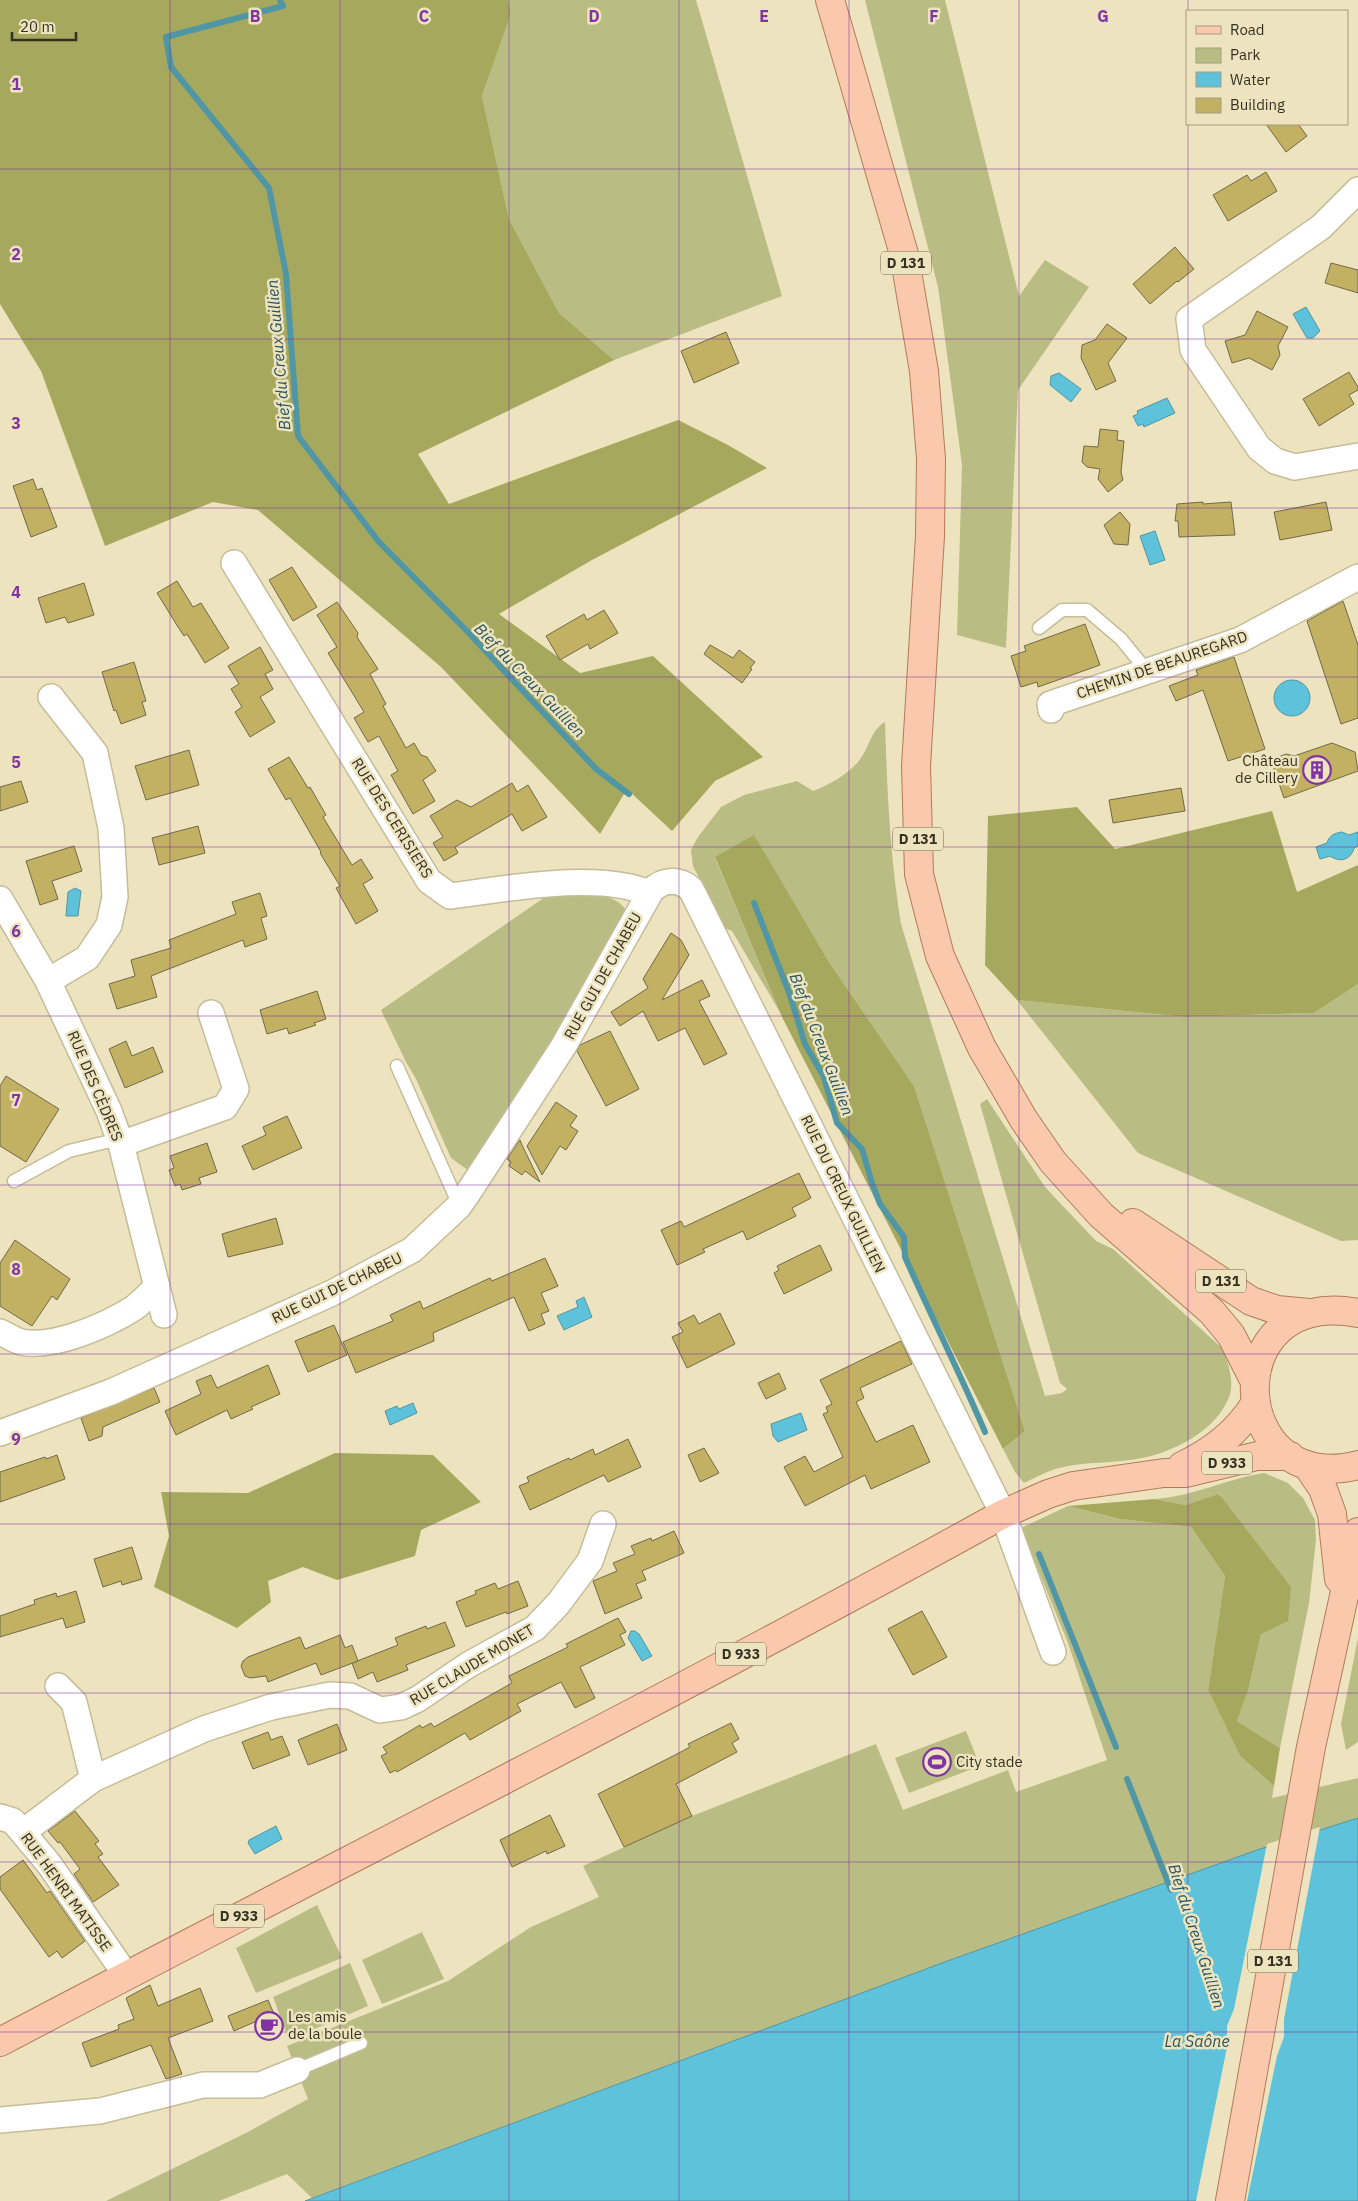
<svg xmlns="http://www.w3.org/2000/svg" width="1358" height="2201" viewBox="0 0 1358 2201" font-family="'IBM Plex Sans',sans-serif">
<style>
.green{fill:#b9bc83}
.forest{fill:#a6a95d}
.water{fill:#5ec2db;stroke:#5196a4}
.pier{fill:#ede4bf}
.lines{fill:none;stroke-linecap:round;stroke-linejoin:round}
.stream{stroke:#5196a4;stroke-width:6}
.building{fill:#c2b063;stroke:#716a49}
.lane-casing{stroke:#c5bd99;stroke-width:15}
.street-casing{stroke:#c5bd99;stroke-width:28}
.primary-casing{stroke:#b27b58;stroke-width:30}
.lane{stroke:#fff;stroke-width:12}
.street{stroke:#fff;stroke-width:25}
.primary{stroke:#fac8ac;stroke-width:28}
.grid{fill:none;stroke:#8233a3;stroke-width:1;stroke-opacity:0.55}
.labels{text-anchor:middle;stroke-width:5;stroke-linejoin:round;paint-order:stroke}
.shield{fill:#ede4bf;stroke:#6c6751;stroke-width:1}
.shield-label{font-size:14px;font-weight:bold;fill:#343122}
.street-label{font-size:15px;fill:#343122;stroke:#ede4bf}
.poi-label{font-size:15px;fill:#343122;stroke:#ede4bf;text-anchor:start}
.water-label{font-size:16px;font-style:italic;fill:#28545f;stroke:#ede4bf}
.grid-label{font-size:16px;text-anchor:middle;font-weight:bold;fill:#8233a3;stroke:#ede4bf;stroke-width:5;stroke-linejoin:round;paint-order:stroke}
</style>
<rect width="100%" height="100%" fill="#ede4bf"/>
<!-- green -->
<g class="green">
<polygon points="508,0 696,0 782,296 614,360 559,313 509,219 482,96 511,14"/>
<polygon points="865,0 945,0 1019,296 1045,260 1089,287 1018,390 1006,648 957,635 962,465 938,287"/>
<path d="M885,722C887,790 890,857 901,924L1045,1396L1062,1393L1067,1389L1060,1383L980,1104L987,1099L1045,1187L1096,1241L1113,1249L1223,1349C1228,1363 1235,1382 1229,1397C1217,1430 1174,1452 1142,1458C1115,1464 1086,1461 1059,1468C1047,1471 1035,1478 1024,1483L1015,1472L1003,1449L1025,1431L914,1086L829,962L754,836L715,858L781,1014L732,931L724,928L693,866L691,850L698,837L721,807L744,795L797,781L813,791C829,785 852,772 861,758C870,745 871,730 885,722Z"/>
<path d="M551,893C576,894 616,888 628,914L602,963L469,1171L451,1158L416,1079L406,1062L381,1010Z"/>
<polygon points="1358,984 1358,1240 1341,1241 1138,1153 1017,1000 1185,1017 1314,1013"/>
<path d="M1264,1473L1288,1483L1303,1498L1315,1520L1316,1540L1309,1603L1280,1748L1237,1721L1248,1691L1261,1634L1220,1494L1185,1505L1155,1499C1195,1496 1226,1479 1264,1473Z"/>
<polygon points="1068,1506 1120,1519 1191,1527 1225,1576 1208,1690 1240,1756 1274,1786 1272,1798 1358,1778 1358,1818 1260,1849 942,1963 312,2198 287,2174 219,2201 106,2201 246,2133 308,2099 287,2046 448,1981 531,1927 599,1897 583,1866 692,1816 876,1744 903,1810 1008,1770 1016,1792 1107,1760 1068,1643 1021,1528"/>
<polygon points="1358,1638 1358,1742 1346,1750 1341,1724"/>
<polygon points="966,1731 980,1766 909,1793 895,1758"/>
<polygon points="317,1905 342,1958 256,1993 236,1948"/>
<polygon points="422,1932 444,1979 382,2004 362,1960"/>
<polygon points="350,1963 368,2006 289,2040 273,1997"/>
</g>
<!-- forest -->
<g class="forest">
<polygon points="0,0 508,0 511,14 482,96 509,219 559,313 614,360 418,454 449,504 678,420 728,445 767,468 592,560 499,614 580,673 653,656 763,757 715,781 672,831 627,789 600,834 441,667 258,510 213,502 105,546 41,371 0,304"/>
<polygon points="1077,807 1115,849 1272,811 1297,892 1358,865 1358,984 1314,1013 1185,1017 1017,1000 985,965 988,816"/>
<polygon points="754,835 829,962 914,1086 1025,1431 1003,1449 782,1017 715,857"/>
<polygon points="335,1453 433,1455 481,1502 421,1530 415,1556 337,1580 303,1567 268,1581 271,1602 237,1628 154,1587 169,1536 161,1492 248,1493"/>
<polygon points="1219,1494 1291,1587 1288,1621 1261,1634 1248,1691 1237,1721 1280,1748 1274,1786 1240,1756 1208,1690 1225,1576 1191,1527 1120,1519 1068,1506 1155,1499 1185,1505"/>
</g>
<!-- water -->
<g class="water">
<polygon points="1306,307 1320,331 1313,338 1307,338 1293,314"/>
<polygon points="1059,373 1081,389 1071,402 1050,385 1051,376"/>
<polygon points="1167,398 1175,413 1144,427 1143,424 1138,426 1133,416 1138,414 1137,411"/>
<polygon points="1155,531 1165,560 1150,565 1140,536"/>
<circle cx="1292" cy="698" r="18"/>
<path d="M1342,832L1349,835L1358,832V846L1354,848C1351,860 1340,863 1330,856L1320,859L1316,847L1327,843C1329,836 1334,833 1342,832Z"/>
<polygon points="75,888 81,891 78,916 66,916 68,892"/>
<polygon points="584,1297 592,1317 564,1330 557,1316 578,1307 576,1301"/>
<polygon points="413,1403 417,1413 390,1425 385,1411 397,1406 399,1409"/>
<polygon points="801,1413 807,1430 778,1442 773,1436 771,1424"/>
<polygon points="631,1631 635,1631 639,1634 652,1656 642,1661 628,1638"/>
<polygon points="1358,1818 1358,2201 305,2201 942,1963 1260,1849"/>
<polygon points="276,1826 282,1839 255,1854 248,1843 249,1840"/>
</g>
<!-- pier -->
<polygon class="pier" points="1320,1827 1284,2019 1284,2037 1277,2056 1247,2201 1196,2201 1227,2047 1227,2026 1234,2009 1267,1844"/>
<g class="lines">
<!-- stream -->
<g class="stream">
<polyline points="280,0 283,6 166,37 171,67 269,188 286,274 298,436 379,542 466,630 596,769 629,794"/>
<path d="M754,903L790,995L805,1044L824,1077L837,1123L862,1149L872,1183L880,1204L904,1237L905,1257C931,1316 960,1373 985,1432"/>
<polyline points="1039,1554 1116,1747"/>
<polyline points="1127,1779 1171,1890"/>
</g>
</g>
<!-- building -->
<g class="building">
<polygon points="1266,124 1298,124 1307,136 1286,152"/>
<polygon points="1266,172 1277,191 1228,221 1213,195 1247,175 1251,181"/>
<polygon points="1175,247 1194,269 1178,282 1177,281 1150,304 1133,284"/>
<polygon points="1331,263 1358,270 1358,293 1325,283"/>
<polygon points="1257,311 1288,327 1278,346 1280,355 1272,370 1249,358 1232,363 1225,341 1245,335"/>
<polygon points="1107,324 1127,338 1108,363 1116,381 1096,390 1081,358 1082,345 1095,340"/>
<polygon points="726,332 739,363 694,383 681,351"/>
<polygon points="1349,372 1358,387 1358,390 1349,395 1354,404 1319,426 1303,399"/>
<polygon points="1100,429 1118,431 1117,440 1124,441 1121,472 1123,480 1108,492 1098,479 1100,469 1087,467 1082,462 1084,446 1098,447"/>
<polygon points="33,479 37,490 42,488 57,527 31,537 13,486"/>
<polygon points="1203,502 1203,504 1231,502 1235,535 1179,537 1178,521 1175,521 1177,504"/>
<polygon points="1326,502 1332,530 1280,540 1274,512"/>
<polygon points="1120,512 1130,524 1128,545 1114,544 1104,525"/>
<polygon points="292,567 317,607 293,621 269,580"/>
<polygon points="177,581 193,607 201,603 229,648 205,663 187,634 184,636 178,627 157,593"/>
<polygon points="84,583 94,615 68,623 65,617 46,623 38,598"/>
<polygon points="1343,601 1358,645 1358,718 1341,724 1307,621"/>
<polygon points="337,602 358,633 357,637 378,669 370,674 386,704 383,706 406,748 414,743 421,755 427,757 436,771 423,780 435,801 413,814 391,775 398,771 379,736 368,742 354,718 364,712 328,653 337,647 317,615"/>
<polygon points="604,610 618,633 590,649 588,644 560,660 546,636 584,614 587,620"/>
<polygon points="1085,624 1100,665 1038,687 1037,682 1021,687 1011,656 1026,651 1024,646"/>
<polygon points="710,645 733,658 739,650 755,662 750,668 752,669 742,683 704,654"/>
<polygon points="260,647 273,670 265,674 273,689 260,697 275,722 250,737 235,712 242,707 231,689 239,684 228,666"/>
<polygon points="1234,657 1265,749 1228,761 1203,690 1176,701 1169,686 1198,675 1196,670"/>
<polygon points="134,662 146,701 142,702 146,715 121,724 116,710 114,711 102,672"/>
<polygon points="1332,743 1355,752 1358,771 1284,798 1271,760 1286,754 1294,756"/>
<polygon points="189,750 199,785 146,800 135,766"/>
<polygon points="289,757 308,788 310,787 326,815 323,817 352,865 361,859 373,878 363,884 378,911 356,924 336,888 340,886 320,853 321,852 290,798 286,800 268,769"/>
<polygon points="21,781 28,802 0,811 0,787"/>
<polygon points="512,783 517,792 528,785 547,817 522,831 512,814 455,847 458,853 444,861 433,843 443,837 430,816 457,800 471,807"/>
<polygon points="1181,788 1185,811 1113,823 1109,800"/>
<polygon points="198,826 205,853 159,865 152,838"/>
<polygon points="74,846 82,871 52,881 58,899 40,905 26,861"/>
<polygon points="260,893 267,916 261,918 267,939 245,947 243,940 151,976 157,997 117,1009 109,984 135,976 131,960 171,948 169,940 236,914 232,902"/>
<polygon points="671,933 681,940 689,955 662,1000 702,980 710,996 699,1001 727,1054 704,1065 685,1028 658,1041 643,1011 620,1026 611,1012 648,988 643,979"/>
<polygon points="317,991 326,1019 314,1023 316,1025 289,1034 287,1028 267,1034 260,1010"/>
<polygon points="610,1031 639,1089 606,1106 577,1051 580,1045"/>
<polygon points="126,1041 132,1056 153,1047 163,1072 125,1088 109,1049"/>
<polygon points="6,1076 59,1109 26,1162 0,1146 0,1086"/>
<polygon points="556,1102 577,1116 570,1126 578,1131 566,1150 560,1146 542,1175 527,1146"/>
<polygon points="287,1116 302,1148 253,1170 242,1146 266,1135 263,1127"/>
<polygon points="520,1140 522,1145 540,1182 525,1171 522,1175 509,1166 511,1162 507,1159"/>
<polygon points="207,1143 217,1172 199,1178 201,1184 182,1190 180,1184 175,1186 169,1170 174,1168 170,1156"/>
<polygon points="799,1173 811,1198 792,1208 796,1216 747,1240 743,1231 703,1249 705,1252 677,1265 661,1230 681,1221 684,1227"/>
<polygon points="276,1218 283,1244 228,1257 222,1234"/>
<polygon points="15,1240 70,1279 57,1300 52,1296 32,1326 0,1306 0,1263"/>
<polygon points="820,1245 832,1270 784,1294 774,1273 779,1270 777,1266"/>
<polygon points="545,1258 558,1286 541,1293 549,1311 541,1314 545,1324 529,1331 514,1297 433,1333 434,1341 356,1373 343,1342 393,1321 390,1315 420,1301 423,1309 490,1278 492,1281"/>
<polygon points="720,1313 735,1344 687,1368 672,1337 683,1332 678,1323 694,1315 699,1324"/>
<polygon points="334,1325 347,1355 308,1372 295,1341"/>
<polygon points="901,1341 912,1364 860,1388 864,1398 856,1402 876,1442 913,1425 930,1462 871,1489 865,1475 805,1506 784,1467 805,1456 814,1472 843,1457 823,1414 828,1412 826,1407 832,1404 820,1380"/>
<polygon points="268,1365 280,1394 251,1407 253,1409 231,1419 227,1410 176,1435 165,1411 201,1394 196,1381 211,1375 217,1388"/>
<polygon points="779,1373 786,1389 766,1399 758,1383"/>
<polygon points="154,1388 160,1402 103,1427 102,1436 89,1441 81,1418"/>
<polygon points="628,1439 641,1467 608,1482 604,1475 530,1510 519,1486 529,1482 527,1477 569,1458 570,1460 593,1449 595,1455"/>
<polygon points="704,1448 719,1473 700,1482 688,1455"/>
<polygon points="57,1455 65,1479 0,1502 0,1472 45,1457 46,1459"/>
<polygon points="674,1531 684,1553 642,1571 646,1580 636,1584 642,1598 605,1614 593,1581 617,1571 613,1563 635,1554 631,1546 651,1538 652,1541"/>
<polygon points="132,1547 142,1579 122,1585 121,1581 103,1587 94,1559"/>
<polygon points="518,1581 528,1606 507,1614 506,1612 466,1627 456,1602 476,1594 475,1591 495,1583 498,1589"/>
<polygon points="76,1591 85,1622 66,1628 63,1618 0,1637 0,1616 35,1604 34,1600 56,1593 57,1597"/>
<polygon points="922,1611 947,1657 913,1675 888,1629"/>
<polygon points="618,1618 626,1632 620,1635 625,1645 580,1667 595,1698 575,1708 561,1682 517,1704 521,1711 470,1740 465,1733 397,1772 396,1770 390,1773 381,1756 387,1753 383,1747 420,1725 422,1728 431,1723 434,1727 512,1683 509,1676 568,1647 566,1644"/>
<polygon points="445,1622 455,1646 406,1665 408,1670 377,1682 373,1672 358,1679 352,1663 398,1645 395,1638 426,1626 427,1629"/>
<polygon points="340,1635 345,1648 352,1645 358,1661 321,1675 316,1663 268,1682 266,1676 250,1678 245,1676 241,1666 243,1661 248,1657 300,1637 305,1649"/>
<polygon points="731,1723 739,1739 732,1743 737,1752 676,1784 692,1816 624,1847 598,1794 677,1754 690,1747 688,1744"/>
<polygon points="337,1724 347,1750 308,1765 298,1740"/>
<polygon points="268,1732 271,1740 282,1736 290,1755 253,1769 242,1742"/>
<polygon points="75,1811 99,1841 95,1844 103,1854 98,1857 119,1885 93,1902 74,1874 80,1869 60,1842 58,1843 48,1831"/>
<polygon points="550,1815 565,1846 547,1854 546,1851 512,1867 500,1840"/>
<polygon points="23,1860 47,1893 50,1891 85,1941 62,1958 57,1951 49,1957 0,1889 0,1877"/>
<polygon points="150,1985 158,2006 200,1988 213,2021 168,2038 182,2074 166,2079 151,2045 91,2067 82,2043 119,2029 118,2025 134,2019 126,1998"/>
<polygon points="268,2000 281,2030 263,2037 257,2021 234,2031 228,2016"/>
</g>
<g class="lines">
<defs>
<g id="lane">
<polyline points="1039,628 1062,610 1087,610 1121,639 1147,671"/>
<polyline points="397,1066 455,1196 461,1202"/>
<polyline points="14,1181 69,1151 119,1139"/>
<polyline points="297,2070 361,2043"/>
</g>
<g id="street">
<polyline points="1358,190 1321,227 1189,319 1193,350 1259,448 1275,461 1295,467 1358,456"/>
<path d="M234,563L429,881L450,896C506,889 598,871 649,893"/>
<polyline points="1051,710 1050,704 1240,640 1358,577"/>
<polyline points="0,899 48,981 109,1111 121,1144 164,1315"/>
<polyline points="48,981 87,958 109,925 115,897 111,828 95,753 51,697"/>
<polyline points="121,1144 225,1107 236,1089 211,1013"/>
<path d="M0,1332C7,1335 14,1340 21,1342C54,1349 107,1325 134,1308C142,1302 150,1293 157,1287"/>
<path d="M0,1433L111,1392L332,1293L412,1250L459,1206L468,1193L563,1047L651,891C663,879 678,878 691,889L1003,1514L1053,1652"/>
<polyline points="58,1686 74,1702 93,1779"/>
<polyline points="0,1817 13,1821 49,1864 126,1975"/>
<polyline points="23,1832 93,1779 204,1729 271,1707 330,1695 350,1696 380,1710 401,1707 418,1699 468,1665 535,1628 558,1604 590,1561 603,1524"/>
<polyline points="0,2120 100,2111 203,2085 260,2085 297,2070"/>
</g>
<g id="primary">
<polyline points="830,0 904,254 924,371 931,459 930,536 916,766 919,874 940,956 982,1048 1024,1120 1053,1162 1101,1215 1212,1312 1231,1335 1254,1380"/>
<polyline points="1133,1223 1251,1301 1277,1310 1309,1313"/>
<path d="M1358,1313C1214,1286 1227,1499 1358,1465"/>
<polyline points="1307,1465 1323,1489 1332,1514 1339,1579"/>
<path d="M1182,1466C1212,1452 1237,1433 1255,1404"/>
<path d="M0,2042C334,1866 672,1697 1003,1514L1048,1494L1073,1486L1164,1473H1186L1257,1456H1290"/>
<polyline points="1230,2201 1311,1747 1358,1532"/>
</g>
</defs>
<!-- lane casing -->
<use href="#lane" class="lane-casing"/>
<!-- street casing -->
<use href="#street" class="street-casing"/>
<!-- primary casing -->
<use href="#primary" class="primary-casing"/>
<!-- lane -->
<use href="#lane" class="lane"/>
<!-- street -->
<use href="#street" class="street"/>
<!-- primary -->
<use href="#primary" class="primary"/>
</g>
<!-- grid -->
<path class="grid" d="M170,0V2201M340,0V2201M509,0V2201M679,0V2201M849,0V2201M1019,0V2201M1188,0V11M1188,124V2201M0,169H1358M0,339H1358M0,508H1358M0,677H1358M0,847H1358M0,1016H1358M0,1185H1358M0,1354H1358M0,1524H1358M0,1693H1358M0,1862H1358M0,2032H1358"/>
<!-- icons -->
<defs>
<symbol id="building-ring" viewBox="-11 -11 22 22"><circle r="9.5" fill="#ede4bf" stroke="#8233a3" stroke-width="1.5"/><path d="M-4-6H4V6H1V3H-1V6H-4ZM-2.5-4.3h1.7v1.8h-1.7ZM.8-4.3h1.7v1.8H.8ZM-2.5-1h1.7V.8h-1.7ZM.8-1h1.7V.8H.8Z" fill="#8233a3"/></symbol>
<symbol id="stadium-ring" viewBox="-11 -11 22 22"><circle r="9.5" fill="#ede4bf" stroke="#8233a3" stroke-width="1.5"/><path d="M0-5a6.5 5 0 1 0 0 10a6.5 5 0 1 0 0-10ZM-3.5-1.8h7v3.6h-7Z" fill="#8233a3"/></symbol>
<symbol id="cafe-ring" viewBox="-11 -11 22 22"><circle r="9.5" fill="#ede4bf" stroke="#8233a3" stroke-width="1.5"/><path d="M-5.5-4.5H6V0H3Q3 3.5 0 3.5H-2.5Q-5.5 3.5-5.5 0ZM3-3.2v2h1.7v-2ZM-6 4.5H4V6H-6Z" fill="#8233a3"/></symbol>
</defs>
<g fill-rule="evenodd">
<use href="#building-ring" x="1301" y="754" width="32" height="32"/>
<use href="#stadium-ring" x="921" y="1746" width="32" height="32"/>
<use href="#cafe-ring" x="253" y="2010" width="32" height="32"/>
</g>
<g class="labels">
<!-- shield labels -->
<g class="shield">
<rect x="881" y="251.5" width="50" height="23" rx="4"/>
<rect x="893" y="827.5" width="50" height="23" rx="4"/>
<rect x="1196" y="1269.5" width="50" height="23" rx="4"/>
<rect x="1202" y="1451.5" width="50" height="23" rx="4"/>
<rect x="716" y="1642.5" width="50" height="23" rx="4"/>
<rect x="214" y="1904.5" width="50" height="23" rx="4"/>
<rect x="1248" y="1949.5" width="50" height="23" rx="4"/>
</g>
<g class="shield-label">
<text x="906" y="268">D 131</text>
<text x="918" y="844">D 131</text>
<text x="1221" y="1286">D 131</text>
<text x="1227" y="1468">D 933</text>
<text x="741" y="1659">D 933</text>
<text x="239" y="1921">D 933</text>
<text x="1273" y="1966">D 131</text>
</g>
<!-- street labels -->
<g class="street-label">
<text transform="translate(1162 665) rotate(-19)" y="5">CHEMIN DE BEAUREGARD</text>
<text transform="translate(392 818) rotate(58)" y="5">RUE DES CERISIERS</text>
<text transform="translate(603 976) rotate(-61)" y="5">RUE GUI DE CHABEU</text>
<text transform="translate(95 1086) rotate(67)" y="5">RUE DES CÈDRES</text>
<text transform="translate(843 1194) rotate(64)" y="5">RUE DU CREUX GUILLIEN</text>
<text transform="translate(337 1288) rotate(-26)" y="5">RUE GUI DE CHABEU</text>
<text transform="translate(472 1665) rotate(-31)" y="5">RUE CLAUDE MONET</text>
<text transform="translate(66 1892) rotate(54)" y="5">RUE HENRI MATISSE</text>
</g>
<!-- poi labels -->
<g class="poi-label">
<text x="1298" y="766" text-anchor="end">Château<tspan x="1298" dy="17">de Cillery</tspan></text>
<text x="956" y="1767">City stade</text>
<text x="288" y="2022">Les amis<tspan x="288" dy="17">de la boule</tspan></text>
</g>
<!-- water labels -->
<g class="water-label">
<text transform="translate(278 355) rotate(-95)" y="6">Bief du Creux Guillien</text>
<text transform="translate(530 680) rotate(46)" y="6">Bief du Creux Guillien</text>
<text transform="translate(822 1044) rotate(69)" y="6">Bief du Creux Guillien</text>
<text transform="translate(1197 1936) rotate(72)" y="6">Bief du Creux Guillien</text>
<text x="1197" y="2047">La Saône</text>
</g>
</g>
<g class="grid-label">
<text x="255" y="22">B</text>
<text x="424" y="22">C</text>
<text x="594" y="22">D</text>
<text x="764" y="22">E</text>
<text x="934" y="22">F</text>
<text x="1103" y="22">G</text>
<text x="16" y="90">1</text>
<text x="16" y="260">2</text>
<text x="16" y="429">3</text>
<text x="16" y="598">4</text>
<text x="16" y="768">5</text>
<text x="16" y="937">6</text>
<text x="16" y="1106">7</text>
<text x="16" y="1275">8</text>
<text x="16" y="1445">9</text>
</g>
<!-- legend -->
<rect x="1186" y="10" width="162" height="115" fill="#ede4bf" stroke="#a39c80"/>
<rect x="1196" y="26" width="25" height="8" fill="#fac8ac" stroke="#a39c80"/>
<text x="1230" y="35" font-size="15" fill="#343122">Road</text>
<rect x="1196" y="48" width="25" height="15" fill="#b9bc83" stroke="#a39c80"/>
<text x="1230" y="60" font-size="15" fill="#343122">Park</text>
<rect x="1196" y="72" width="25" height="15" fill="#5ec2db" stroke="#a39c80"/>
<text x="1230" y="85" font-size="15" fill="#343122">Water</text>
<rect x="1196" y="98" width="25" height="15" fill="#c2b063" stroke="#a39c80"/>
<text x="1230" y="110" font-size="15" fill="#343122">Building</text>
<!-- scale -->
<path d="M12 32v8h64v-8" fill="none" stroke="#343122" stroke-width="2.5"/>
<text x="20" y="32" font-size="15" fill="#343122" stroke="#ede4bf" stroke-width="4" paint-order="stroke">20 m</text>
</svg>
